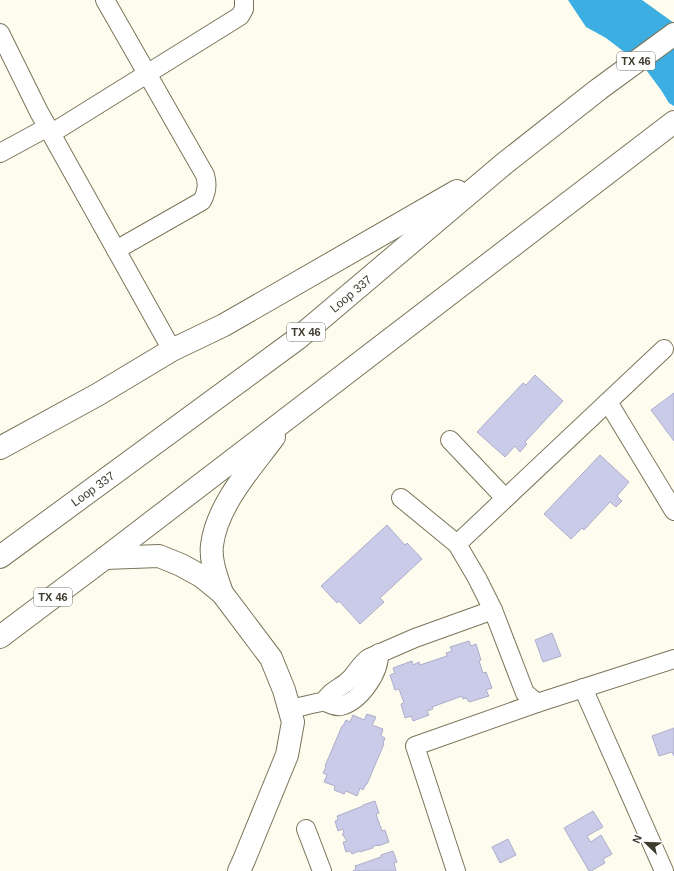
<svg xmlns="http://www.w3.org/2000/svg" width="674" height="871" viewBox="0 0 674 871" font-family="Helvetica,sans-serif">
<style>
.water{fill:#3caee1}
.building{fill:#c9cbe8;stroke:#acaeca}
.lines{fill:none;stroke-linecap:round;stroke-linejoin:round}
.minor-casing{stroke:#7a755a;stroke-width:20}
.major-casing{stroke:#7a755a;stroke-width:24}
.minor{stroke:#fff;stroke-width:18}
.major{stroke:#fff;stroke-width:22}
.labels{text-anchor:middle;stroke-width:3;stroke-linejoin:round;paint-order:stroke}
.shield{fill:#fff;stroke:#78766d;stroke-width:1}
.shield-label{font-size:11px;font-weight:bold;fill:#3e3b2f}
.street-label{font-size:12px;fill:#3e3b2f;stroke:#fff}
</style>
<rect width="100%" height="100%" fill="#fefcef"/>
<!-- water -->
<polygon class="water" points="568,0 642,0 674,23 674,106 669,103 661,90 644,67 606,38 586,27"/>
<!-- building -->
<g class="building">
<polygon points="535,375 563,401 525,442 527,444 520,452 515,446 505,457 477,432 523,383 526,385"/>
<polygon points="674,393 674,441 651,410"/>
<polygon points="600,455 629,482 617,496 622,501 616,507 610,502 584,530 582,528 571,539 544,514"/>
<polygon points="387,525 405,545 407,543 422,559 380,598 384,602 360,624 339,601 337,603 321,586"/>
<polygon points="552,633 561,656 543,662 535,640"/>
<polygon points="469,641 471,646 476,644 481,660 479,661 483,673 486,672 492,688 486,690 489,696 469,702 466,698 463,699 462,696 432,707 433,709 427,711 429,715 413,721 411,716 405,718 401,704 404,703 399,689 395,690 390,675 395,673 393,668 412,661 413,665 419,662 420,665 447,656 446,653 452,651 450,647"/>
<polygon points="367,714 376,717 372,725 383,729 381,736 385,738 383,743 384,744 367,784 366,784 363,790 360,788 357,796 346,791 344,794 334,790 335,786 324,782 327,775 323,773 326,767 325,766 342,726 343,726 346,720 350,722 353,715 364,720"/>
<polygon points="674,728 674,756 672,752 659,756 652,736"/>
<polygon points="375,801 379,813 376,814 382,831 385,830 389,842 378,846 378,845 373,846 373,848 360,852 359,851 352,854 350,851 346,852 343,842 347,841 342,834 344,833 343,829 338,831 335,821 338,820 337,816 363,806 363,805"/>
<polygon points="593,811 603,827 587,836 591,842 601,835 612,854 603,859 605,863 591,871 589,871 564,828"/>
<polygon points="508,839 516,855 500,863 492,847"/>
<polygon points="393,851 397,862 394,863 396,871 353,871 356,869 355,866 381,857 381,855"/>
</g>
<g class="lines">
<defs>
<g id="minor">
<path d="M105,0L205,175C208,185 207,192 202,201L116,250"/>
<polyline points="0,33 39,112 172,350"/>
<polyline points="52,133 240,16 244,9 244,0"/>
<polyline points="0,153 48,127"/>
<polyline points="664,349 457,544 477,578 493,610 525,693 537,703 674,659"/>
<polyline points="608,402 674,511"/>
<polyline points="450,440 505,498"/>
<polyline points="401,498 457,544"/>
<polyline points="583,688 664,871"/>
<path d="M324,702C330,690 342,688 350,679C357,672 361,663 369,658L415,638L493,610"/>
<path d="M290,709C297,708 317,702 323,702C329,702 334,708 341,706C360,701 380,673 379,653"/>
<polyline points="306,829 322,871"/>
<polyline points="456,871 415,746 537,703"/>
</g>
<g id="major">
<polyline points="0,448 97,395 172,350 224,325 457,191"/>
<polyline points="0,557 297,339 505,163 599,89 674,34"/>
<polyline points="105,558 159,556 181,565 201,576 222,593 271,658 284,690 293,722 287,755 244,860 239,871"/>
<path d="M222,593C217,578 210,561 212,545C217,505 251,468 274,437"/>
<polyline points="0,637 105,558 674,122"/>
</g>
</defs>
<!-- minor casing -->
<use href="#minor" class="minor-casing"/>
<!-- major casing -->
<use href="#major" class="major-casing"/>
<!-- minor -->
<use href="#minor" class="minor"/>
<!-- major -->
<use href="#major" class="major"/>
</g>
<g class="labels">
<!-- shield labels -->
<g class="shield">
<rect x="617" y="52" width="38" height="18" rx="3"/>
<rect x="287" y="323" width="38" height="18" rx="3"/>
<rect x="34" y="588" width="38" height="18" rx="3"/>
</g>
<g class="shield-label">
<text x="636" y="65">TX 46</text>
<text x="306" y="336">TX 46</text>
<text x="53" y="601">TX 46</text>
</g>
<!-- street labels -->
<g class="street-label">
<text transform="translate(351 294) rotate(-40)" y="4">Loop 337</text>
<text transform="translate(93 489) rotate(-36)" y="4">Loop 337</text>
</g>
</g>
<!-- north arrow -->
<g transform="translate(646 843) rotate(293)" stroke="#ffffff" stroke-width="3" paint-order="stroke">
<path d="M0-3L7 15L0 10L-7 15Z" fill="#3e3b2f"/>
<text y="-6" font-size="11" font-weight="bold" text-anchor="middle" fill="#3e3b2f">N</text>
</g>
</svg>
